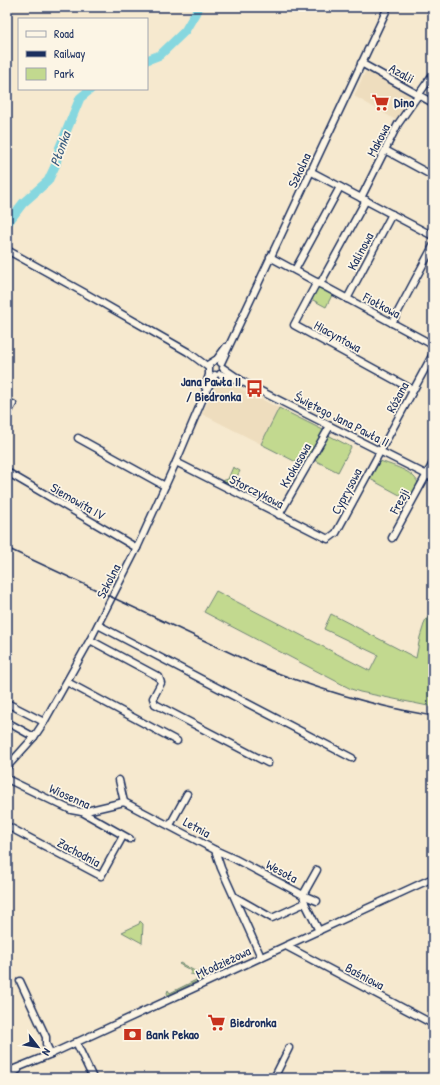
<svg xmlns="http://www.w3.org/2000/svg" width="440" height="1085" viewBox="0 0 440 1085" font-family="'Patrick Hand',sans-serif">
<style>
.built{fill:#eeddbe}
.green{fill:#c2d98f;stroke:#6e8476}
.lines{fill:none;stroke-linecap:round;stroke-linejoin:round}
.river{stroke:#86d7df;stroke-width:9}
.minor-casing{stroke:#1b2f5e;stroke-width:9}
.minor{stroke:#fcf5e5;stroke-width:6}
.rail{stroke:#1b2f5e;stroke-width:1.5}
.labels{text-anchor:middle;stroke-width:3.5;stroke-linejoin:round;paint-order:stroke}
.street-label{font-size:13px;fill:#1b2f5e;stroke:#fcf5e5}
.poi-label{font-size:13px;font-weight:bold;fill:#1b2f5e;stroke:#fcf5e5;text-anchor:start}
.water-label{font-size:14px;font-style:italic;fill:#36597e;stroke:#fcf5e5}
</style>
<rect width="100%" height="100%" fill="#f6e9cf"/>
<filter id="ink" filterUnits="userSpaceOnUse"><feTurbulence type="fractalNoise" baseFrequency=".025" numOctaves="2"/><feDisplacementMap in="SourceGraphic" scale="8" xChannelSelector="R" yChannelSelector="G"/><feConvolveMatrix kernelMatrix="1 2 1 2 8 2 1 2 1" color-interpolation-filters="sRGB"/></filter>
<g filter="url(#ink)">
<!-- built -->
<g class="built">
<polygon points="368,71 410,94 410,98 396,120 354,96 365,72"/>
<polygon points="225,381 279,408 261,444 202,414 217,382"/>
</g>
<!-- green -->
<g class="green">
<polygon points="317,286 332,295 326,307 311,299"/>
<polygon points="279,408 323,430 322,436 304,466 261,444"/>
<polygon points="328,435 351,447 338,472 314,460"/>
<path d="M380,461C391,465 414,471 418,483L409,500L370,479Z"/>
<polygon points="233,467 240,471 234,482 235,487 222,481 228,479"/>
<polygon points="216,591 370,671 378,655 324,629 331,614 416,658 420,637 425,621 433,611 433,707 360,692 351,689 204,612"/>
<polygon points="140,921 143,924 142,943 122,932 139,924"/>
<polygon points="180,963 206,977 168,995 167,993 168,990 170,993 198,979 196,975 190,974 192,971 179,964"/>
</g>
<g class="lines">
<!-- river -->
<g class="river">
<polyline points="147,60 160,55 185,31 199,7"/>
<polyline points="7,224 23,203 48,181 56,164 59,149 80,98 91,89"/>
</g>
<defs>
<g id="minor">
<polyline points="361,63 433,103"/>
<polyline points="385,150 433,176"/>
<polyline points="310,171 433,236"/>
<polyline points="361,198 398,124 433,74"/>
<polyline points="7,250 83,292 188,352 208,367"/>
<polyline points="270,257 433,345"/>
<polyline points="295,270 340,187"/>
<polyline points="317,282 294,325 413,390"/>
<polyline points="320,284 366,200"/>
<polyline points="347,299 392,214"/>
<polyline points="392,323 433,246"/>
<polyline points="221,363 388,7"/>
<polyline points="223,368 245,383 433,478"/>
<polyline points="220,374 235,380"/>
<polyline points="205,387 209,375 209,364 217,359 226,347"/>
<polyline points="7,414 13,404"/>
<polyline points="78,438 165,486"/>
<polyline points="176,462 328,539 336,533 433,354"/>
<polyline points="7,472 137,548"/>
<polyline points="279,515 330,426"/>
<polyline points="392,538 433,463"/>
<polyline points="98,625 352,758"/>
<polyline points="90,640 159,677 161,683 153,698 155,704 268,763"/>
<polyline points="67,682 177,741"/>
<polyline points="7,703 44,722"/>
<polyline points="7,722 34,737"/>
<polyline points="7,767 34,737 44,722 90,640 137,548 176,462 206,391 215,375"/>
<polyline points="7,779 71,810 82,812 130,839"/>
<polyline points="119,780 124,802"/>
<polyline points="82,812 124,802 215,850 221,868 261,957"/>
<polyline points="170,825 187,794"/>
<polyline points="7,826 101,876 123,836"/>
<polyline points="215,850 235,859 303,895 305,903 319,931"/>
<polyline points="317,870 303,895 317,901"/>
<polyline points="235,897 272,918 305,903"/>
<polyline points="286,946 433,1024"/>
<polyline points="20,981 46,1037 46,1044 51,1054"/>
<polyline points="76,1042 93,1078"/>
<polyline points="7,1072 51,1054 433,878"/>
<polyline points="7,1077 18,1070"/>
<polyline points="274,1078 289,1048"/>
</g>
</defs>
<!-- minor casing -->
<use href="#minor" class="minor-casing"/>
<!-- minor -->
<use href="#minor" class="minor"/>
<!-- rail -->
<path class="rail" d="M7,548L250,662C309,687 369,705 433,716"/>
</g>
</g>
<!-- icons -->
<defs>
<symbol id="supermarket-bare" viewBox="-9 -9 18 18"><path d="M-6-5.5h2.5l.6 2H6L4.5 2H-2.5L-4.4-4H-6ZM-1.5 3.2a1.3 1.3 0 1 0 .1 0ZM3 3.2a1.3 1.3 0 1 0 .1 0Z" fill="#c8321e" stroke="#fcf5e5" stroke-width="2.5" paint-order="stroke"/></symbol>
<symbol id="bus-bare" viewBox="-9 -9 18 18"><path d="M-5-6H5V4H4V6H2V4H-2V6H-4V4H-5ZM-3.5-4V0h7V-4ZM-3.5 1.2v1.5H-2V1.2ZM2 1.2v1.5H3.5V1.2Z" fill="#c8321e" stroke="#fcf5e5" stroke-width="2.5" paint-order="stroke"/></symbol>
<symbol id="bank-bare" viewBox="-9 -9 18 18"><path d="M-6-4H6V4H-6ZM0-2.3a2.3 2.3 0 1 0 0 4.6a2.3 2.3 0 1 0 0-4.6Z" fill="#c8321e" stroke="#fcf5e5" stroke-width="2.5" paint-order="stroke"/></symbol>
</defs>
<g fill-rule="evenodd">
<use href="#supermarket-bare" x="368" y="90" width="25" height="25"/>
<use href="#bus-bare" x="242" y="376" width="25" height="25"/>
<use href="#supermarket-bare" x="204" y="1010" width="25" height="25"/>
<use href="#bank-bare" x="120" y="1022" width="25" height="25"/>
</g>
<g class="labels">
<!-- street labels -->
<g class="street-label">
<text transform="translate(402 73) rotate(29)" y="5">Azalii</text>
<text transform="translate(378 140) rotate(-63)" y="5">Makowa</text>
<text transform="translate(299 170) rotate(-65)" y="5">Szkolna</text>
<text transform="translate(360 251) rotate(-62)" y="5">Kalinowa</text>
<text transform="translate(382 305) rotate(28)" y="5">Fiołkowa</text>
<text transform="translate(338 336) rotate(29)" y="5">Hiacyntowa</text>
<text transform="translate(397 397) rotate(-62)" y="5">Różana</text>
<text transform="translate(342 419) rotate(27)" y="5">Świętego Jana Pawła II</text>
<text transform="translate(295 465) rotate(-60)" y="5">Krokusowa</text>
<text transform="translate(257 491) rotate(27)" y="5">Storczykowa</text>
<text transform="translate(346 491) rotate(-62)" y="5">Cyprysowa</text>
<text transform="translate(78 501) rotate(30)" y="5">Siemowita IV</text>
<text transform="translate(399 501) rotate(-62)" y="5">Frezji</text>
<text transform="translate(108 581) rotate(-63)" y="5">Szkolna</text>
<text transform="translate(70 796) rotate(24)" y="5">Wiosenna</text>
<text transform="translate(197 827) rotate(28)" y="5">Letnia</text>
<text transform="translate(79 852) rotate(28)" y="5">Zachodnia</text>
<text transform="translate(282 871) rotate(28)" y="5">Wesoła</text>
<text transform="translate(223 962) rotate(-25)" y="5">Młodzieżowa</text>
<text transform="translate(365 976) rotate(28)" y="5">Baśniowa</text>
</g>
<!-- poi labels -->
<g class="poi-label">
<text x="394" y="107">Dino</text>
<text x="241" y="386" text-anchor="end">Jana Pawła II<tspan x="241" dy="15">/ Biedronka</tspan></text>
<text x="230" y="1027">Biedronka</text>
<text x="146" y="1039">Bank Pekao</text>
</g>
<!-- water labels -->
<g class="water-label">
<text transform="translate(60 149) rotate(-70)" y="5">Płonka</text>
</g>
</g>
<!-- margin -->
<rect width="440" height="1085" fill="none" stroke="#fcf5e5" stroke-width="24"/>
<rect x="12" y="12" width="416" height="1061" fill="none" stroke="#1b2f5e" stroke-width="1.5" filter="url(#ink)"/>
<!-- legend -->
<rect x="18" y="18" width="130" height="72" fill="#fcf5e5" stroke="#a2a6af"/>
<rect x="26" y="31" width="20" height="6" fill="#fcf5e5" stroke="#a2a6af"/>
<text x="54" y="38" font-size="12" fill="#1b2f5e">Road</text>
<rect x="26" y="51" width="20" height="6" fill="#1b2f5e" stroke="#a2a6af"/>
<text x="54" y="58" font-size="12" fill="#1b2f5e">Railway</text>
<rect x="26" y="68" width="20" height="12" fill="#c2d98f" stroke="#a2a6af"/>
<text x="54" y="78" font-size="12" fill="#1b2f5e">Park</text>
<!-- north arrow -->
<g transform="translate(38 1047) rotate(121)" stroke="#fcf5e5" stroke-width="3" paint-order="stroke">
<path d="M0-3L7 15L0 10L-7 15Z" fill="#1b2f5e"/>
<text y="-6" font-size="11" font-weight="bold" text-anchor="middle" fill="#1b2f5e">N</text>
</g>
</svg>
